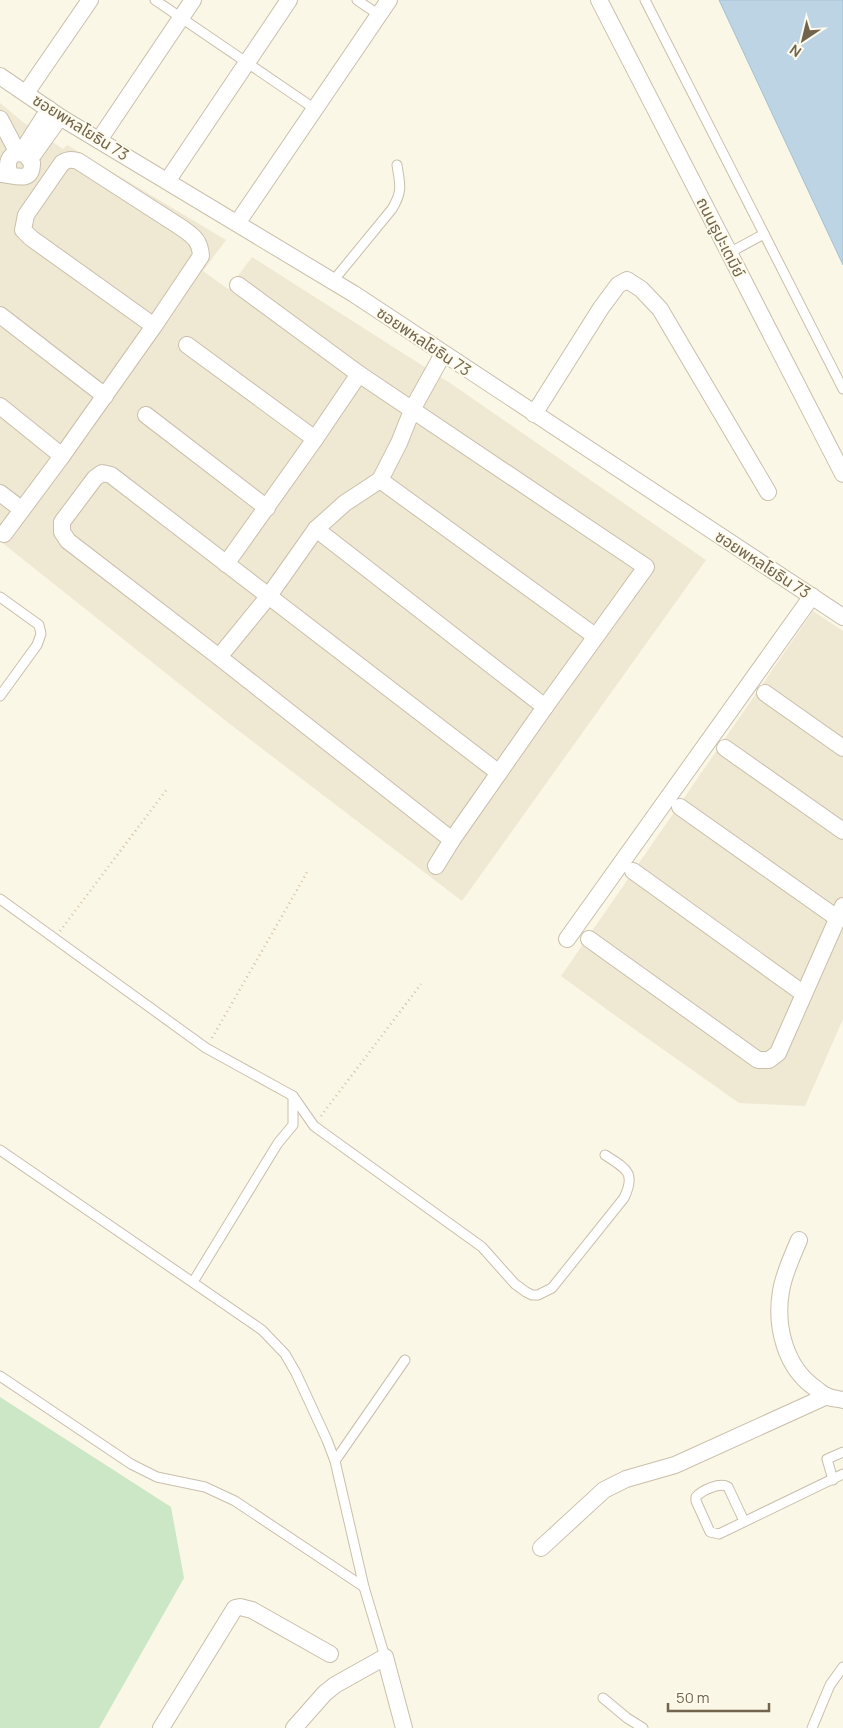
<svg xmlns="http://www.w3.org/2000/svg" width="843" height="1728" viewBox="0 0 843 1728" font-family="Manrope,'Noto Sans Thai',sans-serif">
<style>
.residential{fill:#efe8d2}
.green{fill:#cce7c6}
.water{fill:#bcd4e3;stroke:#a3c1d4}
.lines{fill:none;stroke-linecap:round;stroke-linejoin:round}
.service-casing{stroke:#c9bfab;stroke-width:11}
.minor-casing{stroke:#c9bfab;stroke-width:18}
.path{stroke:#d3c1a3;stroke-width:2.5;stroke-dasharray:1 4;stroke-linecap:butt}
.service{stroke:#fff;stroke-width:9}
.minor{stroke:#fff;stroke-width:16}
.labels{text-anchor:middle;stroke-width:4;stroke-linejoin:round;paint-order:stroke}
.street-label{font-size:16px;fill:#72634d;stroke:#fefbec}
</style>
<rect width="100%" height="100%" fill="#fbf7e6"/>
<!-- residential -->
<g class="residential">
<polygon points="0,103 23,122 63,149 67,145 226,240 203,271 228,289 252,257 453,385 706,560 462,901 231,725 0,541"/>
<polygon points="813,611 843,631 843,1019 805,1106 739,1103 620,1019 561,976"/>
</g>
<!-- green -->
<polygon class="green" points="0,1397 171,1507 184,1578 99,1728 0,1728"/>
<!-- water -->
<polygon class="water" points="719,0 843,0 843,265"/>
<g class="lines">
<defs>
<g id="service">
<polyline points="155,0 315,109"/>
<polyline points="357,0 379,15"/>
<polyline points="645,0 843,389"/>
<polyline points="729,253 764,234"/>
<path d="M333,281L392,209C403,191 400,185 397,165"/>
<polyline points="0,597 39,625 41,634 37,645 0,696"/>
<polyline points="0,899 206,1048 293,1096"/>
<polyline points="0,1150 262,1330 285,1354 296,1373 327,1440 335,1461 364,1587 385,1657"/>
<path d="M193,1282L278,1143L293,1125V1096L314,1126L482,1247L515,1284L526,1292L532,1295H538L552,1288L624,1198C636,1173 627,1169 605,1155"/>
<polyline points="0,1376 131,1464 157,1477 205,1487 235,1501 364,1587"/>
<polyline points="335,1461 405,1360"/>
<polyline points="833,1480 827,1459 843,1452"/>
<path d="M744,1521L728,1487C720,1482 702,1490 696,1497V1501L710,1532L719,1534L843,1474"/>
<polyline points="603,1698 627,1718 643,1728"/>
<polyline points="812,1728 830,1685 843,1667"/>
</g>
<g id="minor">
<polyline points="599,0 843,474"/>
<polyline points="0,76 60,117 354,294 843,617"/>
<polyline points="26,93 90,0"/>
<polyline points="0,119 18,153"/>
<polyline points="99,140 193,0"/>
<polyline points="21,153 49,109"/>
<polyline points="30,159 60,117"/>
<path d="M0,174C13,174 32,185 32,163L26,155C12,149 4,161 10,174"/>
<polyline points="168,180 289,0"/>
<polyline points="238,222 389,0"/>
<polyline points="238,285 359,374 646,567 545,707 452,840 436,866"/>
<polyline points="0,315 105,396"/>
<polyline points="187,345 315,439"/>
<polyline points="0,406 62,456"/>
<polyline points="534,414 601,308 618,285 627,280 641,289 660,309 768,492"/>
<polyline points="146,415 267,508"/>
<polyline points="380,480 595,636"/>
<polyline points="0,493 21,509"/>
<polyline points="316,529 545,707"/>
<path d="M4,534L62,456L154,326L201,256C200,240 193,236 182,228L78,161C72,159 68,159 62,163L26,215L23,230L31,238L154,326"/>
<polyline points="226,564 315,439 359,374"/>
<polyline points="219,657 268,597 316,529 345,503 380,480 399,443 413,408 443,354"/>
<polyline points="765,693 843,748"/>
<polyline points="725,748 843,831"/>
<polyline points="680,807 837,918"/>
<polyline points="452,840 219,657 68,541 62,532 62,522 95,478 102,473 111,475 499,773"/>
<polyline points="633,871 804,994"/>
<polyline points="567,939 812,596"/>
<polyline points="589,939 758,1060 769,1060 778,1053 843,906"/>
<path d="M799,1240C792,1257 784,1273 781,1291C775,1326 785,1367 815,1388C819,1391 823,1395 828,1397C832,1398 838,1399 843,1400"/>
<polyline points="541,1548 604,1490 626,1479 675,1465 827,1396"/>
<polyline points="161,1728 235,1608 240,1607 252,1610 330,1654"/>
<polyline points="294,1728 325,1693 335,1685 385,1657 404,1728"/>
</g>
</defs>
<!-- service casing -->
<use href="#service" class="service-casing"/>
<!-- minor casing -->
<use href="#minor" class="minor-casing"/>
<!-- path -->
<g class="path">
<polyline points="60,931 167,789"/>
<polyline points="212,1038 309,869"/>
<polyline points="321,1116 421,984"/>
</g>
<!-- service -->
<use href="#service" class="service"/>
<!-- minor -->
<use href="#minor" class="minor"/>
</g>
<g class="labels">
<!-- street labels -->
<g class="street-label">
<text transform="translate(81 127) rotate(32)" y="6">ซอยพหลโยธิน 73</text>
<text transform="translate(721 237) rotate(63)" y="6">ถนนธูปะเตมีย์</text>
<text transform="translate(424 341) rotate(34)" y="6">ซอยพหลโยธิน 73</text>
<text transform="translate(763 564) rotate(33)" y="6">ซอยพหลโยธิน 73</text>
</g>
</g>
<!-- north arrow -->
<g transform="translate(803 40) rotate(215)" stroke="#fefbec" stroke-width="4" paint-order="stroke">
<path d="M0-4L9 19L0 12L-9 19Z" fill="#72634d"/>
<text y="-8" font-size="14" font-weight="bold" text-anchor="middle" fill="#72634d">N</text>
</g>
<!-- scale -->
<path d="M668 1703v8h101v-8" fill="none" stroke="#72634d" stroke-width="2.5"/>
<text x="676" y="1703" font-size="15" fill="#72634d" stroke="#fefbec" stroke-width="4" paint-order="stroke">50 m</text>
</svg>
